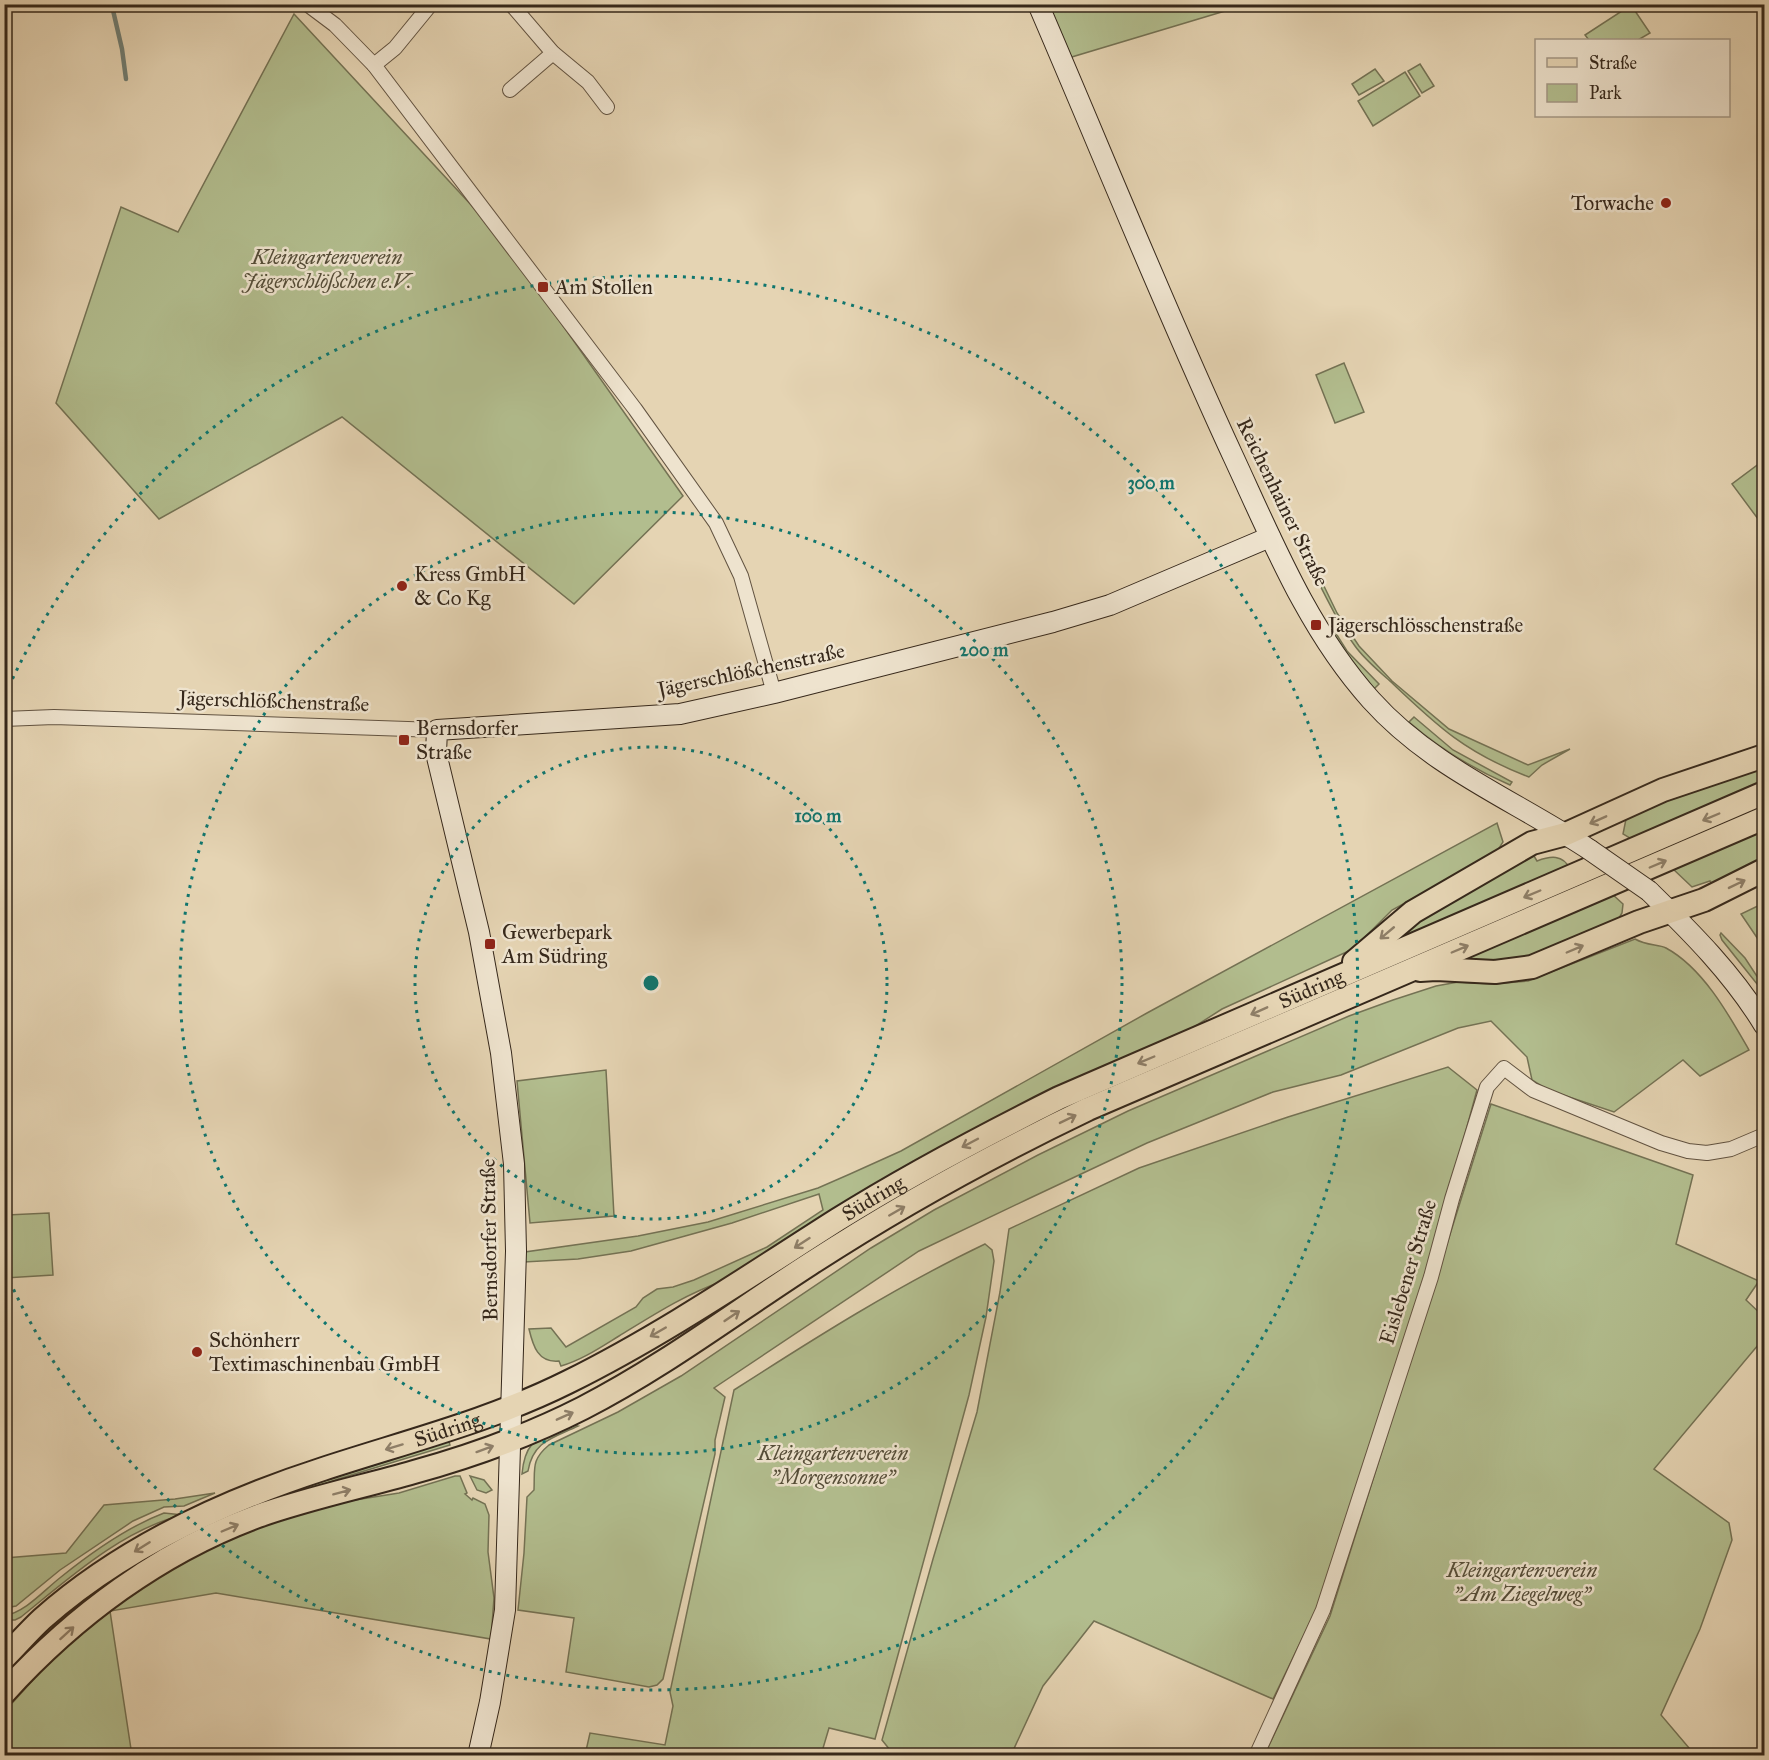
<svg xmlns="http://www.w3.org/2000/svg" width="1769" height="1760" viewBox="0 0 1769 1760" font-family="'IM FELL Great Primer',serif">
<style>
.green{fill:#b2bd8e;stroke:#747254;stroke-width:1.5}
.lines{fill:none;stroke-linecap:round;stroke-linejoin:round}
.stream{stroke:#707e74;stroke-width:4.5}
.street-casing{stroke:#625341;stroke-width:16}
.secondary-casing{stroke:#36281b;stroke-width:22}
.primary-casing{stroke:#36281b;stroke-width:26}
.street{stroke:#eee3ce;stroke-width:14}
.secondary{stroke:#eee3ce;stroke-width:20}
.primary{stroke:#e5d4b3;stroke-width:22}
.secondary-bridge-casing{stroke:#36281b;stroke-width:22;stroke-linecap:butt}
.secondary-bridge{stroke:#eee3ce;stroke-width:20}
.oneway{stroke:#8e7e67}
.ring{fill:none;stroke:#0f766e;stroke-width:3;stroke-dasharray:3 6}
.poi-dot{fill:#8f2418;stroke:#eee3ce;stroke-width:2}
.labels{text-anchor:middle;stroke-width:5;stroke-linejoin:round;paint-order:stroke}
.poi-label{font-size:21px;fill:#36281b;stroke:#eee3ce;text-anchor:start}
.park-label{font-size:21px;font-style:italic;fill:#554d38;stroke:#eee3ce}
.street-label{font-size:21px;fill:#36281b;stroke:#eee3ce}
.centre{fill:#0f766e;stroke:#eee3ce;stroke-width:3}
.ring-label{font-size:18px;text-anchor:middle;font-weight:bold;fill:#0f766e;stroke:#eee3ce;stroke-width:5;stroke-linejoin:round;paint-order:stroke}
</style>
<rect width="100%" height="100%" fill="#e5d4b3"/>
<filter id="stains"><feTurbulence type="fractalNoise" baseFrequency=".00333" numOctaves="4"/><feColorMatrix values="0 0 0 0 .2 0 0 0 0 .09 0 0 0 0 .02 0 0 0 .5 -.17"/></filter>
<radialGradient id="worn" r=".72"><stop offset=".6" stop-color="#630" stop-opacity="0"/><stop offset="1" stop-color="#630" stop-opacity=".3"/></radialGradient>
<!-- green -->
<g class="green">
<polygon points="1042,5 1245,5 1065,59"/>
<polygon points="1631,5 1650,33 1638,40 1589,40 1585,35"/>
<polygon points="294,14 499,235 683,496 574,604 342,417 159,519 56,403 121,207 178,232"/>
<polygon points="1420,64 1434,86 1422,93 1408,71"/>
<polygon points="1375,69 1384,81 1359,95 1352,84"/>
<polygon points="1405,72 1420,96 1373,126 1358,101"/>
<polygon points="1344,363 1364,412 1335,423 1316,375"/>
<polygon points="1764,460 1764,527 1732,484"/>
<path d="M1306,549L1337,613L1359,646L1392,681L1449,729L1528,765L1570,749L1542,765L1529,777C1466,753 1438,727 1391,682C1379,671 1365,660 1355,646C1334,617 1319,582 1302,550Z"/>
<polygon points="1330,624 1347,651 1379,684 1374,689 1340,649"/>
<path d="M1414,717L1453,750L1512,782L1510,785C1473,769 1439,748 1409,722Z"/>
<polygon points="1764,761 1764,784 1633,840 1623,834 1626,819 1632,812"/>
<path d="M1497,823L1503,842L1496,853L1392,910L1353,949L1222,1009L1183,1034L723,1281C684,1295 655,1314 619,1336C601,1347 582,1360 561,1366L559,1361C538,1363 533,1346 529,1329L551,1328L566,1347L636,1307L643,1298L657,1289L673,1287L694,1280L767,1247L823,1210L819,1194L732,1223L631,1251L578,1259L524,1262L525,1252L638,1236L708,1222L818,1188L850,1174L901,1151L1147,1013Z"/>
<polygon points="1764,828 1764,861 1713,886 1710,881 1692,887 1672,868"/>
<path d="M1534,856L1537,861C1550,856 1563,854 1570,869L1391,946L1400,931L1447,899Z"/>
<polygon points="1611,893 1623,904 1622,913 1619,918 1525,962 1449,965"/>
<polygon points="1764,903 1764,948 1741,914"/>
<polygon points="1721,933 1745,958 1764,987 1764,991 1761,989 1722,940 1720,935"/>
<path d="M1635,939C1647,946 1658,944 1666,948C1703,968 1729,1015 1749,1050L1700,1076L1683,1060L1614,1112L1548,1090L1532,1080L1527,1057L1491,1021L1458,1028L1341,1075L1273,1092L1147,1143L1028,1199L919,1251L714,1388L725,1397L715,1440V1454L663,1679L657,1685L649,1687L566,1672L574,1618L518,1610L524,1553L527,1497L534,1490C535,1468 531,1460 549,1445L618,1412L681,1376L871,1248L934,1210L1038,1155L1128,1111L1349,1016L1393,1000L1436,986L1458,982L1492,984L1528,981Z"/>
<polygon points="1448,1067 1477,1090 1425,1281 1317,1608 1273,1699 1094,1621 1043,1686 1011,1755 894,1755 882,1740 933,1559 977,1412 1000,1292 1009,1229 1139,1168 1288,1117"/>
<polygon points="606,1070 614,1216 530,1223 517,1081"/>
<polygon points="1491,1104 1693,1175 1676,1244 1759,1281 1746,1300 1764,1317 1764,1338 1654,1469 1729,1523 1732,1540 1700,1629 1661,1715 1695,1755 1264,1756 1330,1616"/>
<polygon points="5,1187 7,1215 49,1213 53,1275 5,1278"/>
<path d="M985,1244L992,1250L994,1261L986,1317L969,1395L875,1739L829,1728L821,1755H585L590,1733L665,1745L673,1706L670,1692L734,1390C815,1338 897,1286 985,1244Z"/>
<path d="M566,1424L578,1426C553,1438 533,1441 528,1471L522,1474C525,1440 538,1439 566,1424Z"/>
<polygon points="448,1439 450,1445 338,1479 260,1507 46,1642 39,1635 64,1613 130,1564 238,1509"/>
<polygon points="455,1476 460,1476 467,1493 465,1494 472,1500 473,1498 485,1504 489,1515 488,1552 494,1598 491,1639 216,1593 110,1611 131,1749 134,1755 5,1756 5,1711 51,1660 136,1588 237,1534 330,1504 399,1493"/>
<polygon points="470,1476 484,1480 492,1490 486,1493 477,1490"/>
<polygon points="215,1493 184,1506 164,1507 133,1521 60,1570 16,1606 5,1608 5,1558 66,1553 104,1505 175,1499"/>
<path d="M164,1513L183,1515C123,1529 68,1579 21,1617L15,1620H5L4,1616C27,1611 43,1591 61,1577C92,1552 127,1527 164,1513Z"/>
</g>
<g class="lines">
<!-- stream -->
<polyline class="stream" points="112,6 122,49 126,79"/>
<defs>
<g id="street">
<polyline points="307,4 335,25 374,65 635,409 716,523 741,576 774,693"/>
<polyline points="511,4 553,53 588,82 607,107"/>
<polyline points="374,65 395,48 431,4"/>
<polyline points="510,90 553,53"/>
<polyline points="4,719 54,717 437,730"/>
<polyline points="1256,1756 1323,1610 1431,1277 1452,1199 1487,1087 1504,1068 1533,1090 1661,1143 1688,1151 1707,1153 1731,1149 1764,1135"/>
</g>
<g id="secondary">
<path d="M1038,4C1103,155 1164,307 1233,456C1272,540 1308,630 1371,700C1433,769 1515,800 1590,850"/>
<path d="M1649,891C1692,933 1733,974 1764,1025"/>
<polyline points="478,1756 490,1702 505,1610 516,1251 514,1164 501,1053 479,932 436,753 437,730 680,714 774,693 1053,622 1110,605 1270,537"/>
</g>
<g id="primary">
<polyline points="1354,962 1413,912 1532,843 1566,834 1663,790 1764,756"/>
<polyline points="1420,970 1436,969 1495,972 1532,967 1639,922 1704,900 1764,870"/>
<path id="s1" d="M4,1658C17,1645 29,1631 42,1619C122,1548 221,1502 323,1469C405,1442 490,1421 568,1382C661,1336 749,1276 837,1220C909,1175 983,1136 1059,1098L1764,793"/>
<path d="M4,1693C74,1616 160,1552 258,1516C309,1498 362,1487 414,1472C472,1456 530,1435 583,1408C663,1367 734,1313 810,1264C899,1206 992,1155 1088,1109L1764,818"/>
</g>
</defs>
<!-- street casing -->
<use href="#street" class="street-casing"/>
<!-- secondary casing -->
<use href="#secondary" class="secondary-casing"/>
<!-- primary casing -->
<use href="#primary" class="primary-casing"/>
<!-- street -->
<use href="#street" class="street"/>
<!-- secondary -->
<use href="#secondary" class="secondary"/>
<!-- primary -->
<use href="#primary" class="primary"/>
<defs>
<polyline id="secondary-bridge" points="1590,850 1649,891"/>
</defs>
<!-- secondary-bridge casing -->
<use href="#secondary-bridge" class="secondary-bridge-casing"/>
<!-- secondary-bridge -->
<use href="#secondary-bridge" class="secondary-bridge"/>
</g>
<!-- one-way arrows -->
<defs><path id="oneway-shaft" d="M-6 0H5M1.5-3L5.5 0L1.5 3" fill="none" stroke-width="1.6" stroke-linecap="round" stroke-linejoin="round" transform="scale(1.5)"/></defs>
<g class="oneway">
<use href="#oneway-shaft" transform="translate(1711 817) rotate(157)"/>
<use href="#oneway-shaft" transform="translate(1598 820) rotate(156)"/>
<use href="#oneway-shaft" transform="translate(1658 864) rotate(-23)"/>
<use href="#oneway-shaft" transform="translate(1737 884) rotate(-26)"/>
<use href="#oneway-shaft" transform="translate(1532 894) rotate(157)"/>
<use href="#oneway-shaft" transform="translate(1387 933) rotate(140)"/>
<use href="#oneway-shaft" transform="translate(1460 949) rotate(-23)"/>
<use href="#oneway-shaft" transform="translate(1575 949) rotate(-23)"/>
<use href="#oneway-shaft" transform="translate(1259 1011) rotate(156)"/>
<use href="#oneway-shaft" transform="translate(1146 1060) rotate(157)"/>
<use href="#oneway-shaft" transform="translate(1068 1119) rotate(-26)"/>
<use href="#oneway-shaft" transform="translate(970 1143) rotate(152)"/>
<use href="#oneway-shaft" transform="translate(897 1211) rotate(-30)"/>
<use href="#oneway-shaft" transform="translate(802 1243) rotate(147)"/>
<use href="#oneway-shaft" transform="translate(732 1316) rotate(-34)"/>
<use href="#oneway-shaft" transform="translate(658 1332) rotate(150)"/>
<use href="#oneway-shaft" transform="translate(565 1416) rotate(-24)"/>
<use href="#oneway-shaft" transform="translate(394 1447) rotate(163)"/>
<use href="#oneway-shaft" transform="translate(485 1449) rotate(-20)"/>
<use href="#oneway-shaft" transform="translate(342 1492) rotate(-15)"/>
<use href="#oneway-shaft" transform="translate(230 1528) rotate(-23)"/>
<use href="#oneway-shaft" transform="translate(142 1547) rotate(148)"/>
<use href="#oneway-shaft" transform="translate(67 1633) rotate(-42)"/>
</g>
<!-- distance rings -->
<g class="ring">
<circle cx="651" cy="983" r="236"/>
<circle cx="651" cy="983" r="471"/>
<path d="M5 695A707 707 0 1 1 5 1271"/>
</g>
<!-- markers -->
<g class="poi-dot">
<circle cx="1666" cy="203" r="6"/>
<rect x="537" y="281" width="12" height="12" rx="3"/>
<circle cx="402" cy="586" r="6"/>
<rect x="1310" y="619" width="12" height="12" rx="3"/>
<rect x="398" y="734" width="12" height="12" rx="3"/>
<rect x="484" y="938" width="12" height="12" rx="3"/>
<circle cx="197" cy="1352" r="6"/>
</g>
<g class="labels">
<!-- poi labels -->
<g class="poi-label">
<text x="1654" y="210" text-anchor="end">Torwache</text>
<text x="555" y="294">Am Stollen</text>
<text x="414" y="581">Kress GmbH<tspan x="414" dy="24">&amp; Co Kg</tspan></text>
<text x="1328" y="632">Jägerschlösschenstraße</text>
<text x="416" y="735">Bernsdorfer<tspan x="416" dy="24">Straße</tspan></text>
<text x="502" y="939">Gewerbepark<tspan x="502" dy="24">Am Südring</tspan></text>
<text x="209" y="1347">Schönherr<tspan x="209" dy="24">Textimaschinenbau GmbH</tspan></text>
</g>
<!-- park labels -->
<g class="park-label">
<text x="327" y="264">Kleingartenverein<tspan x="327" dy="24">Jägerschlößchen e.V.</tspan></text>
<text x="833" y="1460">Kleingartenverein<tspan x="833" dy="24">"Morgensonne"</tspan></text>
<text x="1522" y="1577">Kleingartenverein<tspan x="1522" dy="24">"Am Ziegelweg"</tspan></text>
</g>
<!-- street labels -->
<g class="street-label">
<text transform="translate(1283 502) rotate(64)" y="7">Reichenhainer Straße</text>
<text transform="translate(751 670) rotate(-12)" y="7">Jägerschlößchenstraße</text>
<text transform="translate(274 701) rotate(2)" y="7">Jägerschlößchenstraße</text>
<text dy="7" stroke="none"><textPath href="#s1" startOffset="1478">Südring</textPath></text>
<text dy="7" stroke="none"><textPath href="#s1" startOffset="992">Südring</textPath></text>
<text transform="translate(489 1240) rotate(-91)" y="7">Bernsdorfer Straße</text>
<text transform="translate(1408 1272) rotate(-73)" y="7">Eislebener Straße</text>
<text dy="7" stroke="none"><textPath href="#s1" startOffset="506">Südring</textPath></text>
</g>
</g>
<circle cx="651" cy="983" r="9" class="centre"/>
<g class="ring-label">
<text x="1151" y="489">300 m</text>
<text x="984" y="656">200 m</text>
<text x="818" y="822">100 m</text>
</g>
<!-- margin -->
<rect width="1769" height="1760" fill="none" stroke="#e5d4b3" stroke-width="24"/>
<rect x="6" y="6" width="1757" height="1748" fill="none" stroke="#36281b" stroke-width="3"/>
<rect x="12" y="12" width="1745" height="1736" fill="none" stroke="#36281b" stroke-width="1.5"/>
<!-- legend -->
<rect x="1535" y="39" width="195" height="78" fill="#eee3ce" stroke="#a49886" stroke-width="1.5"/>
<rect x="1547" y="58" width="30" height="9" fill="#e5d4b3" stroke="#a49886" stroke-width="1.5"/>
<text x="1589" y="69" font-size="18" fill="#36281b">Straße</text>
<rect x="1547" y="84" width="30" height="18" fill="#b2bd8e" stroke="#a49886" stroke-width="1.5"/>
<text x="1589" y="99" font-size="18" fill="#36281b">Park</text>
<rect width="100%" height="100%" filter="url(#stains)"/>
<rect width="100%" height="100%" fill="url(#worn)"/>
</svg>
